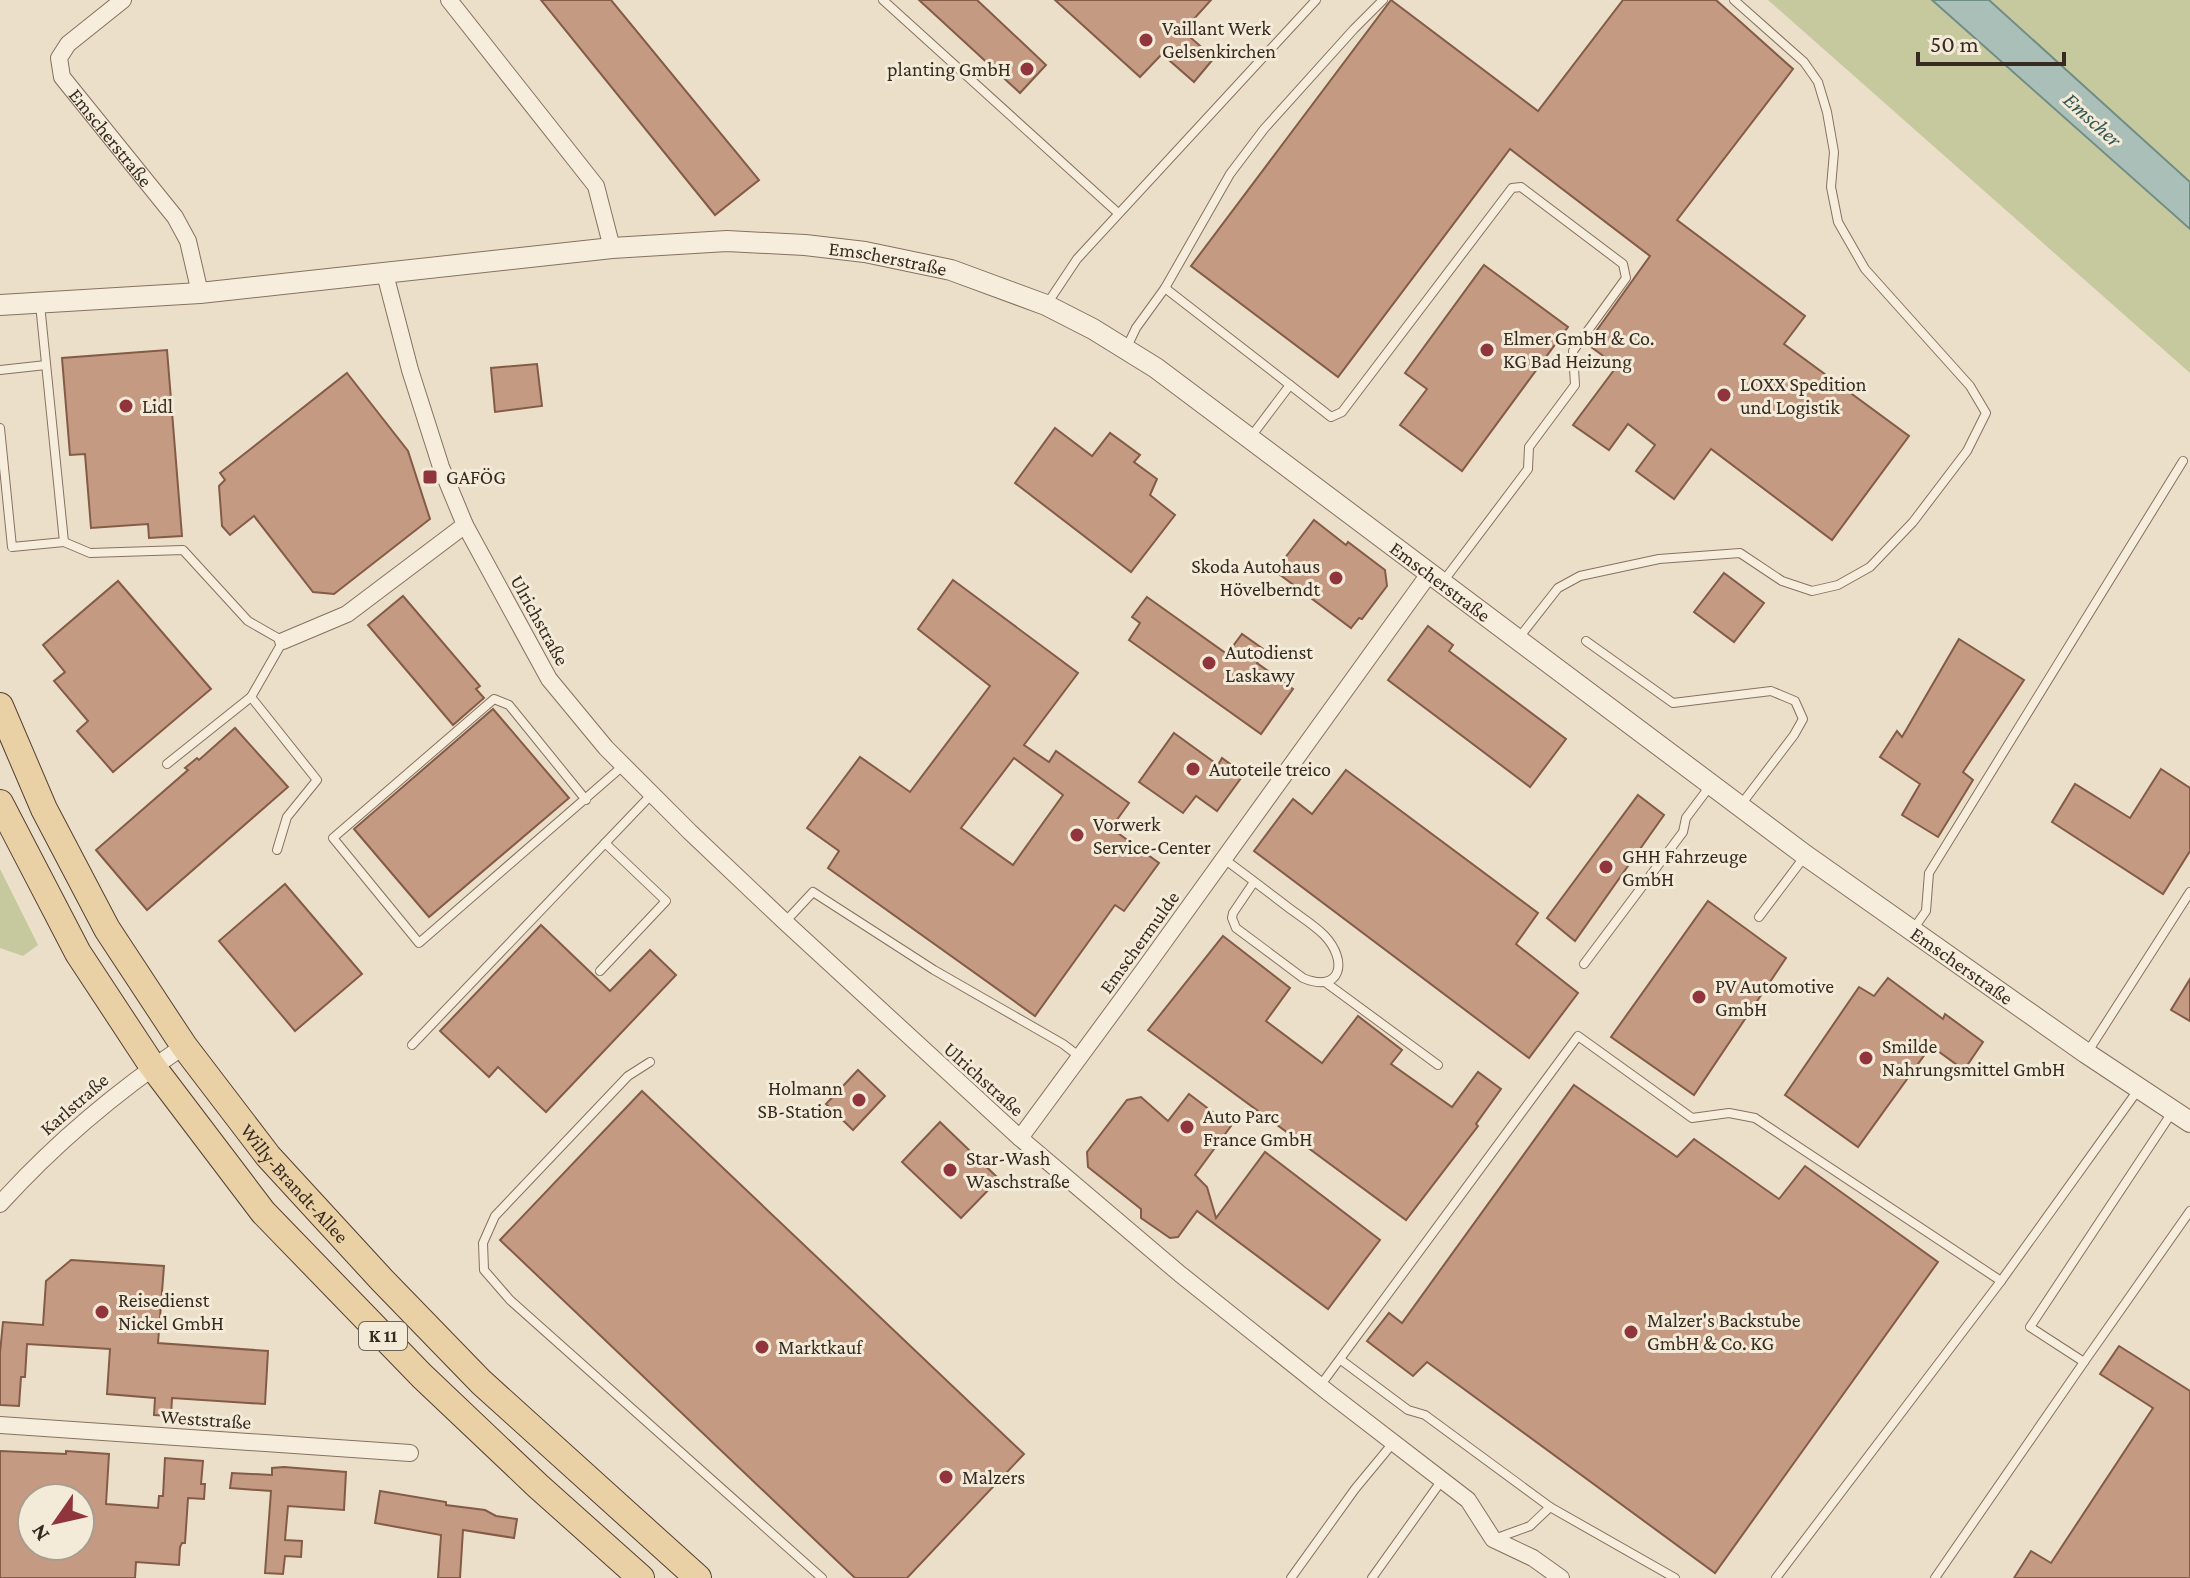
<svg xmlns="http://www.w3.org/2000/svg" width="2190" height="1578" viewBox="0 0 2190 1578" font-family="'Crimson Pro',serif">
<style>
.green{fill:#c6c89e}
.water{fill:#a9bfb8;stroke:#708d85;stroke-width:2}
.building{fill:#c59a82;stroke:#835b47;stroke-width:2;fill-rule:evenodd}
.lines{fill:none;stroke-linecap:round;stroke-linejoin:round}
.service-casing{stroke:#86715f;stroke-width:10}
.minor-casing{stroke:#86715f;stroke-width:18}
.tertiary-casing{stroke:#86715f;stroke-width:22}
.primary-casing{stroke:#544033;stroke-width:28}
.service{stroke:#f6eddc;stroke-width:8}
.minor{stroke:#f6eddc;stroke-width:16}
.tertiary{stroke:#f6eddc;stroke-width:20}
.primary{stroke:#ead0a5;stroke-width:26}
.poi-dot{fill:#8f353b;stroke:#f3ead8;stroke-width:3}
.labels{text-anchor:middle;stroke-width:6;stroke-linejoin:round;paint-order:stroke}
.shield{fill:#f3ead8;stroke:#6f6458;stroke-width:2}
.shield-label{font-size:18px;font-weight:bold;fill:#372b21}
.poi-label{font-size:20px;fill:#372b21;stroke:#f3ead8;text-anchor:start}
.street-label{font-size:20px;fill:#372b21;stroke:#f3ead8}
.water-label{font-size:22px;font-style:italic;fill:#325651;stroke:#f3ead8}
</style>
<rect width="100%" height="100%" fill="#ebdfc9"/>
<!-- green -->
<g class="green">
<polygon points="1768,0 1932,0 2190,229 2190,373"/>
<polygon points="1989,0 2190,0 2190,182"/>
<polygon points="0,869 38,945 23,956 0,948"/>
</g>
<!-- water -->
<polygon class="water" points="1932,0 1989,0 2190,182 2190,229"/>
<!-- building -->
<g class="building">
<polygon points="541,0 611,0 759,180 715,215"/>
<polygon points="919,0 977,0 1046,65 1020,93"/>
<polygon points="1055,0 1211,0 1183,31 1214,58 1194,82 1162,54 1140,77"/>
<polygon points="1391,0 1538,111 1623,0 1716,0 1793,69 1677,220 1805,316 1784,344 1909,436 1832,540 1711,449 1674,499 1636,471 1655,445 1628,424 1609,450 1573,425 1617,366 1587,344 1650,256 1510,149 1338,377 1191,266"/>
<polygon points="1484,265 1568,327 1462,471 1400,425 1427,389 1405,373"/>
<polygon points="167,350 182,536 149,538 148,524 91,528 85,454 70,455 62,358"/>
<polygon points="537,364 542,406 495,412 491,368"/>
<polygon points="347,373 408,451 430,519 334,594 313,592 254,516 230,535 222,526 219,486 225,480 220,473"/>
<polygon points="1055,428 1092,456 1110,433 1140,455 1134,462 1157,479 1150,495 1175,515 1131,572 1015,483"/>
<polygon points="1314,520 1346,545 1348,542 1385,570 1387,586 1362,619 1359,618 1351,628 1275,571"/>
<polygon points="1724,573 1764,603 1734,642 1694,612"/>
<path d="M953,580L1078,673L1024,745L1049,762L1056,751L1129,803L1111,828L1159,863L1124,911L1115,905L1035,1016L828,868L839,851L807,828L860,757L910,792L990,686L918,629ZM1014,758L1063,795L1013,865L961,828Z"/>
<polygon points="118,581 211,689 113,772 77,731 88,721 54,681 65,672 43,645"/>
<polygon points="403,596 480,686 476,689 484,698 453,725 368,625"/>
<polygon points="1147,597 1227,654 1242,634 1266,651 1257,663 1293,689 1261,734 1129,640 1140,623 1132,617"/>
<polygon points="1428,626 1453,645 1449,651 1566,739 1530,787 1388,680"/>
<polygon points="1959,639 2024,680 1963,772 1973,780 1938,837 1902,815 1920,784 1880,757 1897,731 1902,737"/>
<polygon points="493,709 569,798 429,917 354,829"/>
<polygon points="235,728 288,787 147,910 96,850 188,770 185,768 197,758 199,760"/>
<polygon points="1174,733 1218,765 1222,758 1244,774 1217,811 1196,796 1183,813 1139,782"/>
<polygon points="2161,769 2190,788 2190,851 2163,894 2052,822 2075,784 2130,818"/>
<polygon points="1346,770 1538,913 1516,944 1578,993 1529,1058 1254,851 1293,799 1312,814"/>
<polygon points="1638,795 1664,815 1575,941 1547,918"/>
<polygon points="285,884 362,974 295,1031 219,941"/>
<polygon points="1708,901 1786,958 1694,1095 1611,1037"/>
<polygon points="541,925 610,991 650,950 676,975 546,1112 498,1067 489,1077 440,1031"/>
<polygon points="1223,936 1290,988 1266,1021 1322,1063 1358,1016 1402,1050 1391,1064 1452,1107 1478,1072 1501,1089 1476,1124 1478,1126 1406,1220 1148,1030"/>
<polygon points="1888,978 1943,1019 1945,1014 1983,1042 1964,1070 1931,1046 1858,1147 1785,1095 1859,987 1874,996"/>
<polygon points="2190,979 2190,1021 2171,1010"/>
<polygon points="858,1070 885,1096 853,1130 826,1104"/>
<polygon points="1574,1085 1677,1157 1694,1139 1779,1199 1805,1166 1938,1262 1715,1573 1427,1362 1413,1376 1367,1341 1389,1313 1402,1323"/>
<polygon points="642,1091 1024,1454 907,1578 855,1578 500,1240"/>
<polygon points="1189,1094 1231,1126 1195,1175 1207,1187 1216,1218 1265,1152 1380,1240 1328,1309 1197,1211 1178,1237 1170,1238 1141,1218 1141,1209 1088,1167 1087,1152 1127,1100 1141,1097 1168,1121"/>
<polygon points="940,1122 999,1179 961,1218 902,1162"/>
<polygon points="71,1260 164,1266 158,1343 268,1351 265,1404 172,1398 171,1416 154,1415 155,1398 107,1394 110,1349 27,1344 25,1377 21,1377 19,1406 0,1405 0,1353 3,1322 43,1325 46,1281"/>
<polygon points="2119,1346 2190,1391 2190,1578 2014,1578 2031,1551 2051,1563 2153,1408 2100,1374"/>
<path d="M0,1451L66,1454V1451L109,1454L106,1504L158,1508L159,1496H163L165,1458L203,1461L201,1484H205L204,1499L188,1498L185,1543H182L180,1547L179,1565L136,1562L135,1578H0ZM32,1498H80V1546H61V1552L32,1551Z"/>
<polygon points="284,1467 346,1472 344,1510 288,1506 285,1540 302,1541 301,1557 285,1556 283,1574 265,1573 271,1491 230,1488 232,1473 272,1475 272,1468"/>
<polygon points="380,1491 446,1502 446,1505 485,1510 496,1516 517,1519 514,1538 463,1530 460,1578 438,1578 441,1535 375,1523"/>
</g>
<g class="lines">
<defs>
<g id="service">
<polyline points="883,0 1118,213"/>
<polyline points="1165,288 1230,174 1264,129 1354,29 1383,0"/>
<polyline points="1047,304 1077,259 1316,0"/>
<polyline points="1126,349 1136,328 1165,288 1290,385"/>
<polyline points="0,370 46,365"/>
<polyline points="0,428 12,547 64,542 40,304"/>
<polyline points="1250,438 1290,385 1331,417 1342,412 1512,188 1521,187 1623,264 1626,278 1573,351 1575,385 1529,447 1528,469 1442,583"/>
<polyline points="64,542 90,553 183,550 248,621 283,641 251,697 317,780 287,817 277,850"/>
<polyline points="1518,639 1558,588 1580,576 1659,559 1740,553 1782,581 1812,591 1838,585 1870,567 1913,522 1967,451 1986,413 1970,386 1865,269 1838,222 1831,187 1834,152 1827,112 1818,82 1804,62 1734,0"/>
<polyline points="1586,641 1673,703 1771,691 1795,701 1803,719 1794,735 1740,806"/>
<polyline points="167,764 251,697"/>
<polyline points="586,800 509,705 494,699 333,838 419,943 624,765"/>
<path d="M1224,859C1246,875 1268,892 1289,908C1301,917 1314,925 1324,935C1349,961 1341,994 1303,978L1236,928L1232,918L1233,913L1254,882"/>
<polyline points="1759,917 1805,856"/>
<polyline points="785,922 813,892 934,970 1063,1044 1080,1057"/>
<polyline points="1912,931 1926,911 1929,873 2183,461"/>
<polyline points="1584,964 1683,832 1686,818 1710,786"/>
<polyline points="600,971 666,901 605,843"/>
<polyline points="1325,982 1438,1065"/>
<polyline points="412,1045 652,794"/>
<polyline points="2087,1053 2190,892"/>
<polyline points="650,1062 628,1076 495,1216 483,1243 484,1270 510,1300 822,1578"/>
<polyline points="2173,1111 2030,1327 2084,1362 2190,1211"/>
<polyline points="2001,1281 2138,1090"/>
<polyline points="1341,1360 1408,1410 1425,1415 1550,1507 1675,1578"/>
<polyline points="1320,1386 1578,1036 1692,1118 1729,1113 1755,1118 2001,1281 1776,1578"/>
<polyline points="1497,1538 1530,1526 1550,1507"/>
<polyline points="1291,1578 1355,1489 1393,1443"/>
<polyline points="1372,1578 1442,1480"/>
<polyline points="1935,1578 2084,1362"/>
</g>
<g id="minor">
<path id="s1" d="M123,0L68,44L59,58L62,77L175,217L188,241L200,293"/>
<polyline points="449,0 596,186 612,248"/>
<polyline points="385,274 410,370 441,467 465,525 549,679 606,748 690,832 785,922 1020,1138 1180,1274 1329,1393 1468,1500 1493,1539 1533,1558 1561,1578"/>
<polyline points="283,641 347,614 465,525"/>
<polyline points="1020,1138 1140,975 1429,574"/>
<path d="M0,1204C55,1143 116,1092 184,1046"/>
<polyline points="0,1425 410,1453"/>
</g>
<g id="tertiary">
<path id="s2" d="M0,305L200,293L612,248L727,241L805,245L865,252L951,270L1046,305L1093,329L1156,368L1805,855L2086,1053L2190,1122"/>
</g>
<g id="primary">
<path id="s3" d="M0,706L44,809L107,929L184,1046L268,1156L382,1280L481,1382L698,1578"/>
<polyline points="0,803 78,953 153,1067 263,1212 422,1376 538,1486 641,1578"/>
</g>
</defs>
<!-- service casing -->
<use href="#service" class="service-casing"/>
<!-- minor casing -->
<use href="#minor" class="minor-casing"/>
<!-- tertiary casing -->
<use href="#tertiary" class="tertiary-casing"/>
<!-- primary casing -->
<use href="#primary" class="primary-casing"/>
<!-- service -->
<use href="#service" class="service"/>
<!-- minor -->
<use href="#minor" class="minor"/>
<!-- tertiary -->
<use href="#tertiary" class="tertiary"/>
<!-- primary -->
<use href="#primary" class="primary"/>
</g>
<!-- markers -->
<g class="poi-dot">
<circle cx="1146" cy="40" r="8"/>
<circle cx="1027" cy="69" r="8"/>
<circle cx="1487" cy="350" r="8"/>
<circle cx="1724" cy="395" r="8"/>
<circle cx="126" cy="406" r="8"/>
<rect x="422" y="469" width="16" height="16" rx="4"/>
<circle cx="1336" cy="578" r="8"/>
<circle cx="1209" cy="663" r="8"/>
<circle cx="1193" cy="769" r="8"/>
<circle cx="1077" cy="835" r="8"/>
<circle cx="1606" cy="867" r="8"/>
<circle cx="1699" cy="997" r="8"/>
<circle cx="1866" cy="1058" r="8"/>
<circle cx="859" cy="1100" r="8"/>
<circle cx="1187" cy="1127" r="8"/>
<circle cx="950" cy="1170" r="8"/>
<circle cx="102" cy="1312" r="8"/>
<circle cx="1631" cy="1332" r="8"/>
<circle cx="762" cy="1347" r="8"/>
<circle cx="946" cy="1477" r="8"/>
</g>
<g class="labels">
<!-- shield labels -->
<rect class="shield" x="359" y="1322" width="48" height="28" rx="6"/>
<g class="shield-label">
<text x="383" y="1342">K 11</text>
</g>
<!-- poi labels -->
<g class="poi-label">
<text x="1162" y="35">Vaillant Werk<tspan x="1162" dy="23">Gelsenkirchen</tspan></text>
<text x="1011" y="76" text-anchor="end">planting GmbH</text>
<text x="1503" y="345">Elmer GmbH &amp; Co.<tspan x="1503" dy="23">KG Bad Heizung</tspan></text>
<text x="1740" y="391">LOXX Spedition<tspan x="1740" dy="23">und Logistik</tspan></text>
<text x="142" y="413">Lidl</text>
<text x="446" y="484">GAFÖG</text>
<text x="1320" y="573" text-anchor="end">Skoda Autohaus<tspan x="1320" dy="23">Hövelberndt</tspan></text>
<text x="1225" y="659">Autodienst<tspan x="1225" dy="23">Laskawy</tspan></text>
<text x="1209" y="776">Autoteile treico</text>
<text x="1093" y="831">Vorwerk<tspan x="1093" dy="23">Service-Center</tspan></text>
<text x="1622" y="863">GHH Fahrzeuge<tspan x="1622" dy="23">GmbH</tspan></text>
<text x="1715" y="993">PV Automotive<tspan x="1715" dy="23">GmbH</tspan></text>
<text x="1882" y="1053">Smilde<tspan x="1882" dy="23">Nahrungsmittel GmbH</tspan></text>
<text x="843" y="1095" text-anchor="end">Holmann<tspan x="843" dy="23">SB-Station</tspan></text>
<text x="1203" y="1123">Auto Parc<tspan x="1203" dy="23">France GmbH</tspan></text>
<text x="966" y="1165">Star-Wash<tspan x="966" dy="23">Waschstraße</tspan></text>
<text x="118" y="1307">Reisedienst<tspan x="118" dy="23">Nickel GmbH</tspan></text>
<text x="1647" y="1327">Malzer's Backstube<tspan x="1647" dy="23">GmbH &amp; Co. KG</tspan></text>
<text x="778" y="1354">Marktkauf</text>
<text x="962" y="1484">Malzers</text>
</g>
<!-- street labels -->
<g class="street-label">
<text dy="7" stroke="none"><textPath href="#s1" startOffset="184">Emscherstraße</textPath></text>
<text dy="7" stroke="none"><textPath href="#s2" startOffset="892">Emscherstraße</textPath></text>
<text dy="7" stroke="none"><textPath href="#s2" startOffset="1540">Emscherstraße</textPath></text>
<text transform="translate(540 620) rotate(61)" y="7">Ulrichstraße</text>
<text transform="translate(1139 942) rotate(-54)" y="7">Emschermulde</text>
<text dy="7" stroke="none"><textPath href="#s2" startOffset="2188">Emscherstraße</textPath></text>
<text transform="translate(984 1079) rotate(42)" y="7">Ulrichstraße</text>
<text transform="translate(74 1104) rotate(-41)" y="7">Karlstraße</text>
<text dy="7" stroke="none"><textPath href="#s3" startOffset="564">Willy-Brandt-Allee</textPath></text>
<text transform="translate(206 1419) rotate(4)" y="7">Weststraße</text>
</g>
<!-- water labels -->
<g class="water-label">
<text transform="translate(2093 119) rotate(42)" y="8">Emscher</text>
</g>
</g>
<!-- north arrow -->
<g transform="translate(56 1522) rotate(236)"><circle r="38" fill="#f3ead8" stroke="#a89e8f" stroke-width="2"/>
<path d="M0-6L14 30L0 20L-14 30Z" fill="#8f353b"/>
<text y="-12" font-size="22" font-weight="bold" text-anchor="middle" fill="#372b21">N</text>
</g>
<!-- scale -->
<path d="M1918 52v12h146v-12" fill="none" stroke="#372b21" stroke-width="4"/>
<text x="1930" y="52" font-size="24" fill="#372b21" stroke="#f3ead8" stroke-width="6" paint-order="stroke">50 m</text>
</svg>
